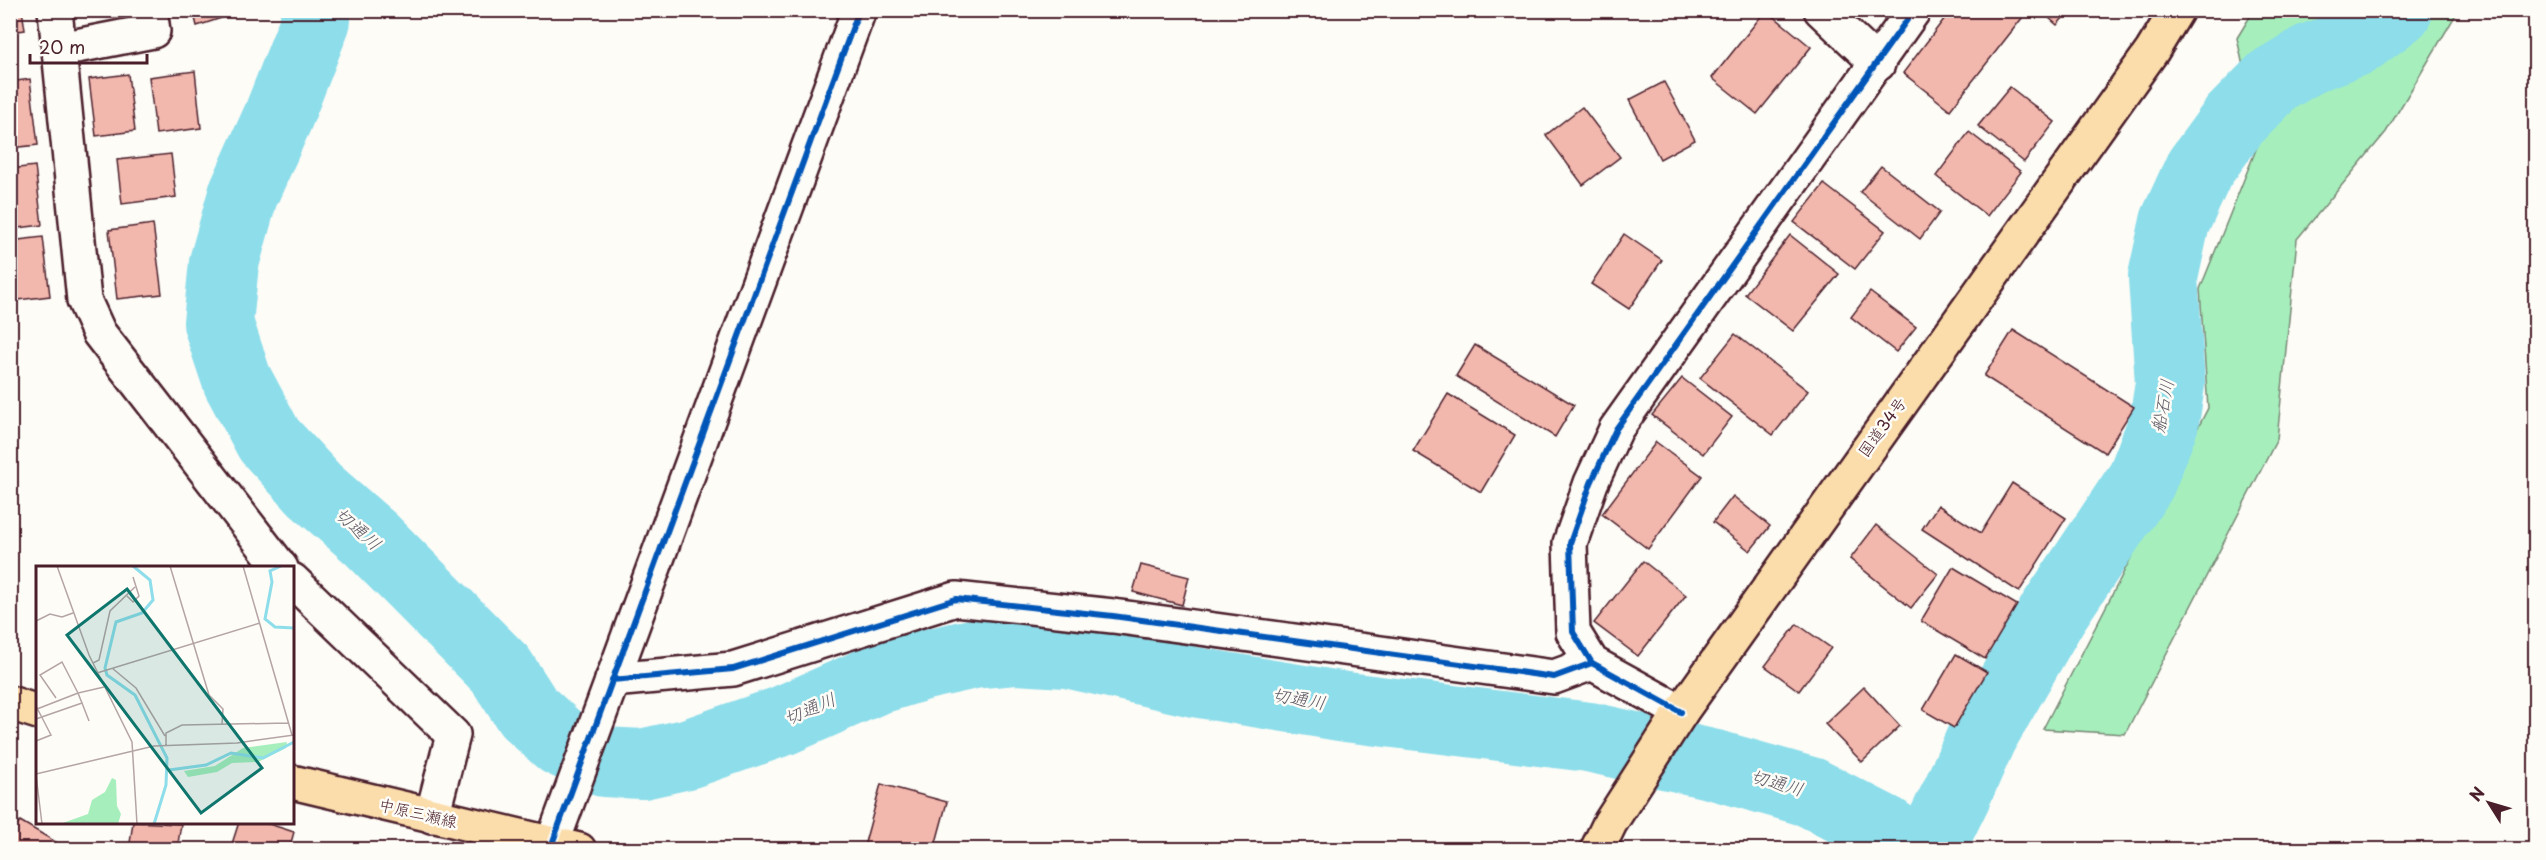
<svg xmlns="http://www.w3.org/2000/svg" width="2546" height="860" viewBox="0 0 2546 860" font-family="'Playpen Sans','Klee One',sans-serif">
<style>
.green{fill:#a6efbc;stroke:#788774;stroke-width:1.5}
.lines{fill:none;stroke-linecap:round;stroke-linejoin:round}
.river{stroke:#8dddea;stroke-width:70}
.building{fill:#f2b7ad;stroke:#4a1f2b;stroke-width:1.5}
.minor-casing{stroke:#4a1f2b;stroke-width:38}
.primary-casing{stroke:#4a1f2b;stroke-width:38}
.trunk-casing{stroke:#4a1f2b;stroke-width:38}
.minor{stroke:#fdfcf7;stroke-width:33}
.primary{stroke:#fbddab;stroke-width:33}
.trunk{stroke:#fbddab;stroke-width:33}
.cycleway-casing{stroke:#fdfcf7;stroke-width:10}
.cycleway{stroke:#0057b8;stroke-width:6}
.labels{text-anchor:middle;stroke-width:5;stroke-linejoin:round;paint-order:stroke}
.street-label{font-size:16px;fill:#4a1f2b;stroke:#fdfcf7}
.water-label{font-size:18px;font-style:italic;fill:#5e5864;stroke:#fdfcf7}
.inset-river{fill:none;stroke:#8dddea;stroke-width:3}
.inset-road{fill:none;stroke:#b5a4a5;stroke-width:1.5}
.view{fill:#0f766e;fill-opacity:0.15;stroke:#0f766e;stroke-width:3}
.inset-edge{fill:none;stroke:#4a1f2b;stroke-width:3}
</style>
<rect width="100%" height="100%" fill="#fdfcf7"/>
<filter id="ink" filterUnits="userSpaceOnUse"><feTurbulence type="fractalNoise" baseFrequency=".0167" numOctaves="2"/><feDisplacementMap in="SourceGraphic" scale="12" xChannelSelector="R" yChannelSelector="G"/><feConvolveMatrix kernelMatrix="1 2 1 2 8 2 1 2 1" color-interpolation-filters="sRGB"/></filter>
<g filter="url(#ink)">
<!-- green -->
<polygon class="green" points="2254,10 2458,11 2386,132 2297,239 2277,439 2125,734 2043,729 2208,408 2200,289 2259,142 2237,38"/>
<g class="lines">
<!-- river -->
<g class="river">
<polyline points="315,10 316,20 278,117 243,195 224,263 218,323 237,380 269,440 315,490 371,539 501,670 528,712 561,742 604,762 642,764 687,754 782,721 875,680 924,665 973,654 1017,650 1067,653 1194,682 1346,707 1589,737 1715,765 1810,792 1886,831 1913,850"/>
<polyline points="1929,850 1956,795 1982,736 2053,613 2141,481 2164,422 2170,384 2163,277 2175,222 2199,169 2234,121 2274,80 2311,58 2357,41 2398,10"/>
</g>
</g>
<!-- building -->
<g class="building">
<polygon points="10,10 22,10 25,30 10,32"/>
<polygon points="193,10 246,10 197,26"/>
<polygon points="1766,10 1811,47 1757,114 1712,78"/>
<polygon points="1951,10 2023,10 2026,13 1950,110 1903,73"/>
<polygon points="2040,10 2070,10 2057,25"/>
<polygon points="195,71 201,128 156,134 149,77"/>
<polygon points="128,74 135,131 96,136 89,79"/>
<polygon points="30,79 38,145 10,148 10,82"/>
<polygon points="1664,82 1695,140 1660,159 1629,100"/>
<polygon points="2010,87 2055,122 2024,162 1978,126"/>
<polygon points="1582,107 1620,157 1583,185 1546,135"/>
<polygon points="1969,132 2021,172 1987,216 1936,176"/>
<polygon points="171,154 176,197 122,204 117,160"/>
<polygon points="35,166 42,225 10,229 10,169"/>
<polygon points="1881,166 1940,212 1920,239 1860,192"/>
<polygon points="1824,184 1885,231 1855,269 1794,222"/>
<polygon points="153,224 162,294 117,299 109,230"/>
<polygon points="1624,234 1662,260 1629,309 1591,284"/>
<polygon points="1790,235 1839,274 1793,331 1745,294"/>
<polygon points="43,237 50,296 10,301 10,241"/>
<polygon points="1870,292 1916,327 1896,352 1851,317"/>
<polygon points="2013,330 2134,407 2105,453 1984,376"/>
<polygon points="1735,334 1808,391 1773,435 1700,378"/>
<polygon points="1475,345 1574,405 1555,437 1456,376"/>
<polygon points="1682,378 1732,417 1703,454 1652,415"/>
<polygon points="1448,394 1515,435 1481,492 1413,451"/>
<polygon points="1656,442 1702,476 1648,549 1602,514"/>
<polygon points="2012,483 2066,518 2019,592 1922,529 1938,505 1981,533"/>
<polygon points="1733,496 1770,526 1750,551 1713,522"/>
<polygon points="1876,525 1938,574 1911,608 1850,559"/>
<polygon points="1643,561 1686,595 1638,656 1594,623"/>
<polygon points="1141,565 1189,577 1182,605 1133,592"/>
<polygon points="1953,567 2017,605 1985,659 1921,621"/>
<polygon points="1797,624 1831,648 1799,691 1765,666"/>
<polygon points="1956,654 1987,672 1954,728 1923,710"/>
<polygon points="1864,687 1900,726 1862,762 1825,724"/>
<polygon points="881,784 947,802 934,850 863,850"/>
<polygon points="20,821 66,848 65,850 10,850 10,837"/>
<polygon points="133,822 181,824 177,850 129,850"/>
<polygon points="239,822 263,822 294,832 289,850 230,850"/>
</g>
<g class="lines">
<defs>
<g id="minor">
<polyline points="55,10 84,300 99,333 281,568"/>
<polyline points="1821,10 1878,64"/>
<polyline points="61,49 153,31 150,10"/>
<polyline points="292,580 453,735 432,816"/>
<polyline points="612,680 733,669 956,599 1113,616 1554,677 1592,663"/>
<polyline points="1681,712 1592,663 1573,632 1570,543 1591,483 1616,429 1914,10"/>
<polyline points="552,844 859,10"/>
</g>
<g id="primary">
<polyline points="10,703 38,712"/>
<polyline points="292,782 579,850"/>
</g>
<polyline id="trunk" points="1597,850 1610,823 1681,712 2152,51 2177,10"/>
</defs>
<!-- minor casing -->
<use href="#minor" class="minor-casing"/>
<!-- primary casing -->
<use href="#primary" class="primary-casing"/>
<!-- trunk casing -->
<use href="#trunk" class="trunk-casing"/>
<!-- minor -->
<use href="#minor" class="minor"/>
<!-- primary -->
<use href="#primary" class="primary"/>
<!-- trunk -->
<use href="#trunk" class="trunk"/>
<defs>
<g id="cycleway">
<polyline points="612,680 733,669 956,599 1113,616 1554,677 1592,663"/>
<polyline points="1681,712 1592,663 1573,632 1570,543 1591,483 1616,429 1914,10"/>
<polyline points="552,844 859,10"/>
</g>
</defs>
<!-- cycleway casing -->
<use href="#cycleway" class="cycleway-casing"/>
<!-- cycleway -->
<use href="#cycleway" class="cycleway"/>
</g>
</g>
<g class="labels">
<!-- street labels -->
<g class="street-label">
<text transform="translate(1882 427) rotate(-54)" y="6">国道34号</text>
<text transform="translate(418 813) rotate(13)" y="6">中原三瀬線</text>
</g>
<!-- water labels -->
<g class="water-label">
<text transform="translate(2163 406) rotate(-79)" y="6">船石川</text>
<text transform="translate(358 529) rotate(42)" y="6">切通川</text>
<text transform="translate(1299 699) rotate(10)" y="6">切通川</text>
<text transform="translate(810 709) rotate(-23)" y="6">切通川</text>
<text transform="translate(1777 783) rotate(16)" y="6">切通川</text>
</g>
</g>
<!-- overview -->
<g transform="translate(36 566)">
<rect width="258" height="258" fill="#fdfcf7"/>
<path d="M251,176L250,182L222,196L196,197L181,206L152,211L148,205L179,200L207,182ZM76,212L80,214L81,240L85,248L82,258H24L52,248L56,234L69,226Z" fill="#a6efbc"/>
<path class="inset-river" d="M97,0L114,14L117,34L106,47L80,56L69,102L71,109L99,129L131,192L130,219L118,258M245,0L234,5L236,16L229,53L239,61L258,62M133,204L170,199L195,187L227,192L258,176"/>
<path class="inset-road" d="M21,0L53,89L96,176L101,258M134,0L173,129L187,143L186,158M207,0L256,169M91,30L97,36L103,30L97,11M0,55L14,48L26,51L37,47M57,97L63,94L74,45L99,21M76,102L100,122L129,170M61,107L224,57M46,137L53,155M0,140L15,169L0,175M1,143L42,127L26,96L4,109L20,132M0,153L46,137L42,127L68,121M130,179V167L146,159L252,157M0,208L118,180L201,177L258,169M0,209L6,258"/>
<path class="view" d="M91,23L226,202L165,247L31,69Z"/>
<rect width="258" height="258" class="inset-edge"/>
</g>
<!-- margin -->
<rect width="2546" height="860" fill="none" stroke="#fdfcf7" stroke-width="36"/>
<rect x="18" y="18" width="2510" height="824" fill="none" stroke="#4a1f2b" stroke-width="2" filter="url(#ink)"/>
<!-- north arrow -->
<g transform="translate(2489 803) rotate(307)" stroke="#fdfcf7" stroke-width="4.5" paint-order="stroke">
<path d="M0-4.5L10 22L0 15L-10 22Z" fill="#4a1f2b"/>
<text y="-9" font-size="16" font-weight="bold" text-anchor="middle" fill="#4a1f2b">N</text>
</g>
<!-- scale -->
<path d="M30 54v9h117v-9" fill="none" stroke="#4a1f2b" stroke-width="3"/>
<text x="39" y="54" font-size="18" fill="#4a1f2b" stroke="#fdfcf7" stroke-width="4.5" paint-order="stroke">20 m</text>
</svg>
